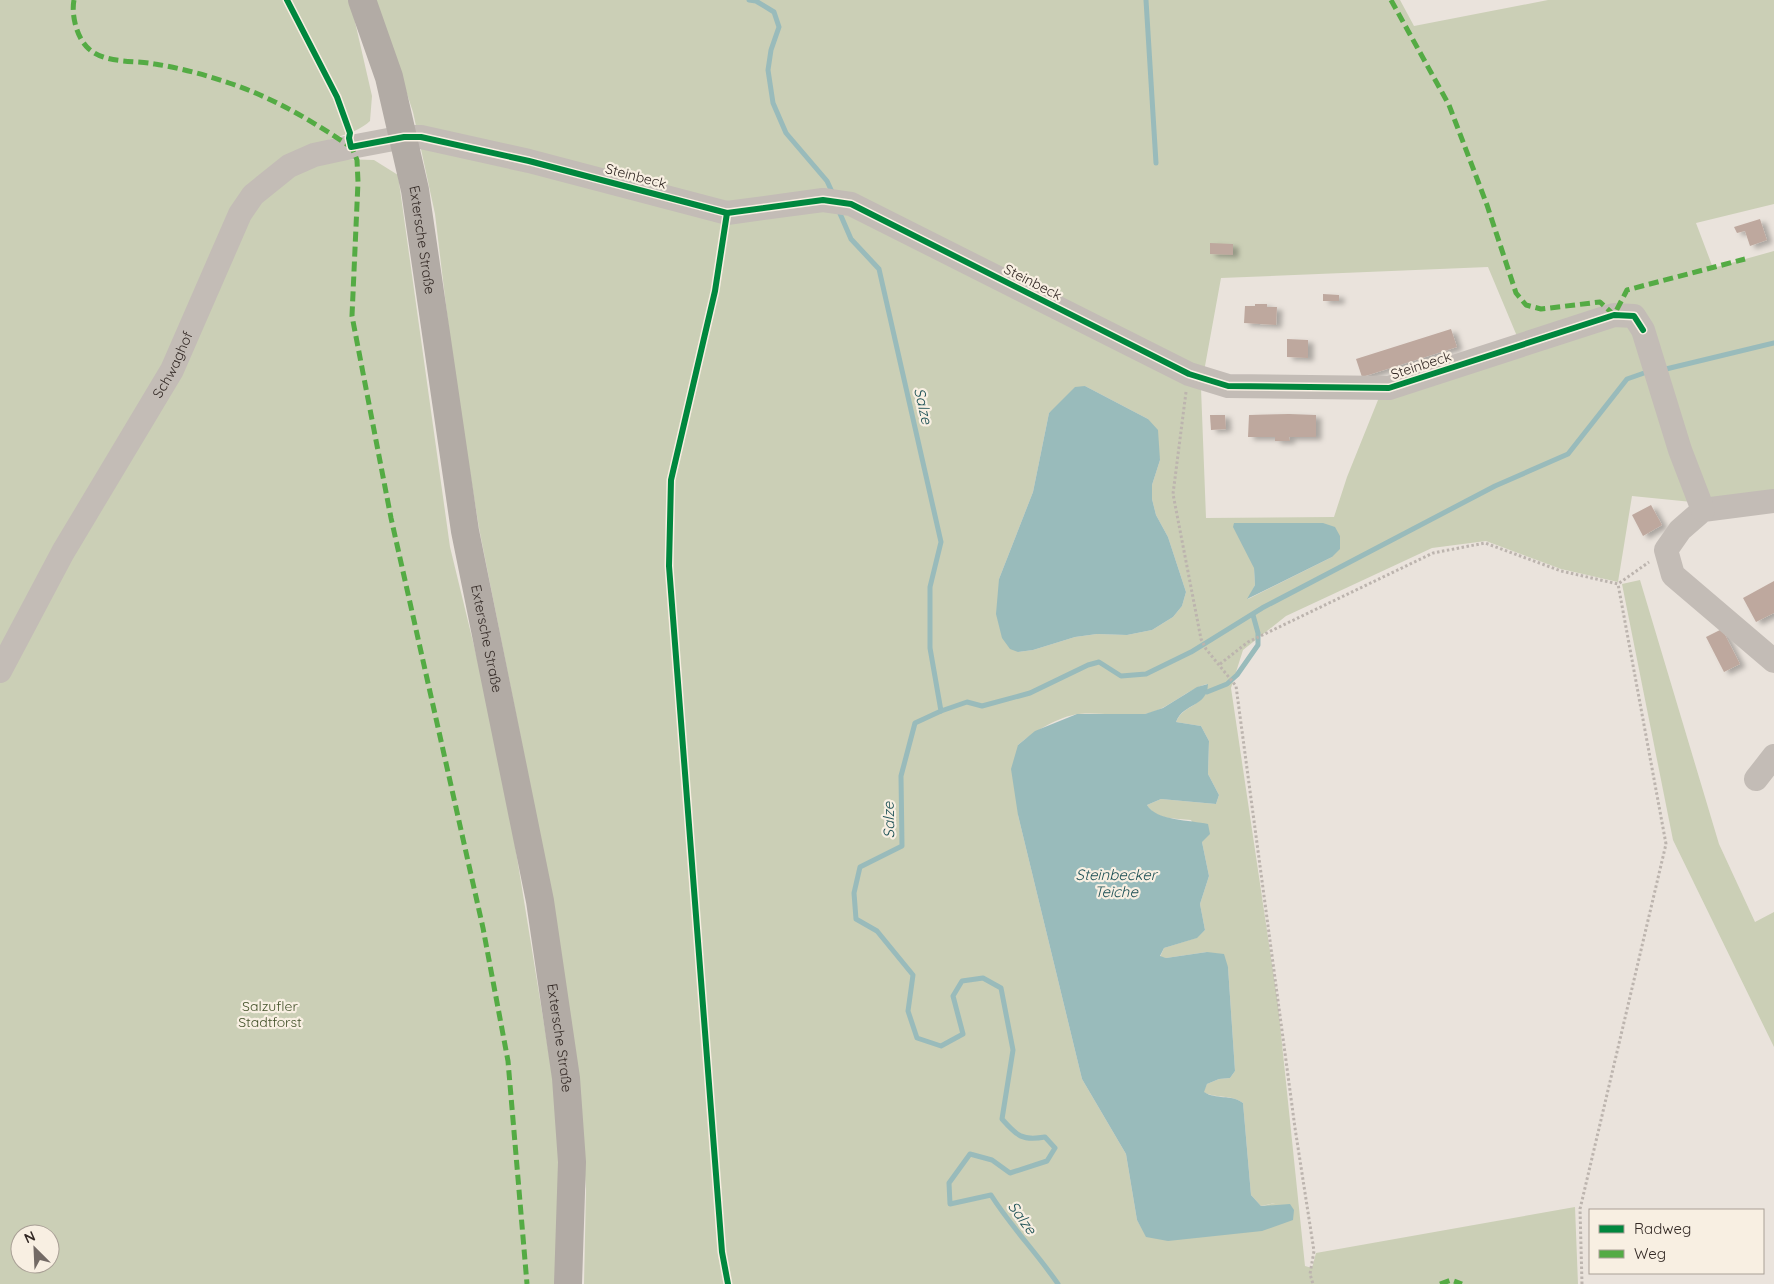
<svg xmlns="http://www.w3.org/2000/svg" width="1774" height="1284" viewBox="0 0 1774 1284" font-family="Quicksand,sans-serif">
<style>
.green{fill:#cbcfb6;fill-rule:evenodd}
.water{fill:#9bb}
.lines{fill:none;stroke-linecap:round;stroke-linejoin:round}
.stream{stroke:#9bb;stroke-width:5}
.building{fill:#bea89e;filter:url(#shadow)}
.path{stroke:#bcb4ae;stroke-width:3;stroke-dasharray:2.5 2.5;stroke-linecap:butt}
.minor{stroke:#c3bcb6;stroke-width:24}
.major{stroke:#b2aba5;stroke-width:28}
.quiet{stroke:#54ab44;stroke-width:5;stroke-dasharray:10 5;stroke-linecap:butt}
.cycleway-casing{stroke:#f8efe2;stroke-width:9}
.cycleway{stroke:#00873e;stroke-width:6}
.labels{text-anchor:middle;stroke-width:4.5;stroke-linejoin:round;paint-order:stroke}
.street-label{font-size:14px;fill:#332925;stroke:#f8efe2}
.park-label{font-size:14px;fill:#425129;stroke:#f8efe2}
.water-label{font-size:15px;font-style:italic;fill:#1b4f54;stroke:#f8efe2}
</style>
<defs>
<filter id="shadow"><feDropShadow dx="5.5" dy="3" stdDeviation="2.5" flood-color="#0004"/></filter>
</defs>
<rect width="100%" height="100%" fill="#eae3dc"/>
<!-- green -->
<g class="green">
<path d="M0,0H350L372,96L370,121C354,136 326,138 305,149L339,159L374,160L398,175L450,547L500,753L551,1067L563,1157L561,1284H0ZM20,1234H50V1264H20Z"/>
<path d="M376,0H1400L1414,26L1548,0H1774V204L1696,223L1713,268L1774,251V495L1712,504L1632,496L1618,582L1561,569L1486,541L1432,548L1286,616L1243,650L1231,688L1278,1005L1305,1266L1312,1268L1316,1253L1575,1207L1578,1284H584L586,1190L579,1083L532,795L479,528L455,380L435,214L413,112ZM1488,267L1519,341L1380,395L1347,477L1334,517L1206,518L1201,388L1221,278ZM1085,386L1148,419L1160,460L1152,485V499L1156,515L1168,537L1186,592L1182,606L1173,617L1152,630L1127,635L1097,634L1075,637L1033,650L1018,652L999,579L1033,492L1049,413ZM1332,557L1248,599L1255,585L1254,568ZM1207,684C1208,706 1183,704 1176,722L1201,726L1209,741L1208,774L1219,795L1216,804L1161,799L1147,805C1155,820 1176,818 1191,820L1202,842L1209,876L1200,904L1205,930L1196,938L1164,948L1160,957L1166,958L1207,952L1228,967L1235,1071L1230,1078L1219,1079L1207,1084L1203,1092C1216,1099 1231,1094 1243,1103L1251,1195L1261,1206L1275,1203L1147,1237L1137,1220L1126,1154L1082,1079L1018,815V745C1032,733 1059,716 1079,714C1100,712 1124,717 1145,714C1168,710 1185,690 1207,684Z"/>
<polygon points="1640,580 1719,844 1755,922 1774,912 1774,1047 1673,840 1622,584"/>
</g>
<!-- water -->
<g class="water">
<polygon points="1085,386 1148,419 1158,430 1160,460 1152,485 1152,499 1156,515 1168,537 1186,592 1182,606 1173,617 1152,630 1127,635 1097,634 1075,637 1033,650 1018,652 1010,649 1002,638 996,614 999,579 1033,492 1049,413 1075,387"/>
<polygon points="1234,523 1323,523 1335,527 1340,536 1340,549 1332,557 1247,599 1255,585 1254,568 1233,527"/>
<path d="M1208,684C1207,708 1184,702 1176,722L1201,726L1209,741L1208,774L1219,795L1216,804L1161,799L1147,805C1156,821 1191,820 1208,824L1210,834L1202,842L1209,876L1200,904L1205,930L1197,938L1164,948L1160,956L1166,958L1207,952L1224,954L1228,967L1235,1071L1230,1078L1219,1079L1207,1084L1204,1092C1216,1100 1231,1094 1243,1103L1251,1195L1261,1206L1290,1204L1294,1210L1293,1220L1262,1231L1168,1241L1146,1237L1137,1220L1126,1154L1082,1079L1018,815L1011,769L1018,745L1035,731L1077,714H1145L1163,708L1197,687Z"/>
</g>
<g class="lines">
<!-- stream -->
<g class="stream">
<polyline points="749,0 756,1 774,12 779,27 771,50 768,70 773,103 786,133 827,181 833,194"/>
<polyline points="1146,0 1156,163"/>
<path d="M838,209L851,239L879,269L941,542L930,587V648L941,711L915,723L901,776L902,846L860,867L854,893L856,919L877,931L913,975L908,1011L917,1038L941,1046L963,1034L953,996L962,981L983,978L1001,988L1013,1050L1002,1119C1017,1136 1022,1141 1045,1137L1055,1148L1047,1161L1010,1173L992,1160L970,1154L949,1183L950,1204L991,1195C1011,1227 1037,1253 1058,1284"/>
<polyline points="1666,369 1774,343"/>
<polyline points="1207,692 1227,684 1237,675 1258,645 1258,633 1253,615"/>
<polyline points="941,711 967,702 982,706 1030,693 1088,665 1099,662 1121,676 1146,674 1191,652 1262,608 1495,486 1568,454 1627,379 1647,372"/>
</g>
</g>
<!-- building -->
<g class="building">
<polygon points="1760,219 1767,240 1750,246 1745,231 1737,233 1734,227"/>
<polygon points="1210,243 1233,244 1233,255 1210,254"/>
<polygon points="1323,294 1339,295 1339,301 1323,301"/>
<polygon points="1255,304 1267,304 1267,307 1277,307 1276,325 1244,323 1245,306 1255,306"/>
<polygon points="1451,329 1457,347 1362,377 1356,359"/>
<polygon points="1287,339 1308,340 1308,358 1287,357"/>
<polygon points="1289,414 1316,415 1316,437 1289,437 1290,441 1275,441 1275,437 1248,437 1249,415"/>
<polygon points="1210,415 1225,415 1226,429 1211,430"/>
<polygon points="1651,505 1662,525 1643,536 1632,515"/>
<polygon points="1774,581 1774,613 1756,622 1743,598"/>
<polygon points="1722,629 1740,664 1724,672 1706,637"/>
</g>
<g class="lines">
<!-- path -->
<g class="path">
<polyline points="1186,392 1173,494 1201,639 1206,649 1236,686 1295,1128 1314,1251 1310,1274 1313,1284"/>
<polyline points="1220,664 1248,642 1433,553 1485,543 1561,571 1618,584 1649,562"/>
<polyline points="1582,1284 1580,1209 1666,844 1618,584"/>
</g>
<!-- minor -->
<g class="minor">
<polyline points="1774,501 1703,510 1680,530 1666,550 1673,575 1774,661"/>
<path id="s1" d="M0,671L63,552L172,370L240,214L253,195L289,166L314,155L351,147L404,137H421L529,161L727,213L823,200L851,204L1189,374L1228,386L1389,388L1614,315L1634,316L1643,330L1680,450L1703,510"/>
<polyline points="1756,779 1774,756"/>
</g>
<!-- major -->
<path class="major" id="s2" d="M362,0L389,77L415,190L465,531L540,901L566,1078L572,1162L568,1284"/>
<!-- quiet -->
<g class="quiet">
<path d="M74,0C71,15 77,39 89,49C106,64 134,60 155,64C180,68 206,75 229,83C274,98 312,121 351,147"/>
<polyline points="1391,0 1449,105 1487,205 1516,293 1526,305 1541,309 1600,302 1614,315 1627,290 1745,259"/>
<polyline points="350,143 357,160 358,182 352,316 391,518 483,928 508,1061 527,1284"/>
<polyline points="1440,1284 1451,1280 1462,1284"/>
</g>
<defs>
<g id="cycleway">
<polyline points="287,0 337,97 350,133 349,138 351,147 404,137 421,137 529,161 727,213 823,200 851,204 1189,374 1228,386 1389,388 1614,315 1634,316 1643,330"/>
<polyline points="727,213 715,291 671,480 669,566 722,1252 728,1284"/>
</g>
</defs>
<!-- cycleway casing -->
<use href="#cycleway" class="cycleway-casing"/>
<!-- cycleway -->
<use href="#cycleway" class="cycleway"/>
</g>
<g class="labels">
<!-- street labels -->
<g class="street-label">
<text transform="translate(636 176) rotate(15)" y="5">Steinbeck</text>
<text dy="5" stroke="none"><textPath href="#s2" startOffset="248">Extersche Straße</textPath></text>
<text transform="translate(1033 282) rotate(27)" y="5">Steinbeck</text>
<text dy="5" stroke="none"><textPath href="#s1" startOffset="352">Schwaghof</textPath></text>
<text transform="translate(1421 365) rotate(-18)" y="5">Steinbeck</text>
<text dy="5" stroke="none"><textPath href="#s2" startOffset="652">Extersche Straße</textPath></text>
<text dy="5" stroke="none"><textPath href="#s2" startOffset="1058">Extersche Straße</textPath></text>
</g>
<!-- park labels -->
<g class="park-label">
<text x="270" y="1011">Salzufler<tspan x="270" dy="16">Stadtforst</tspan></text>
</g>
<!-- water labels -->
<g class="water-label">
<text transform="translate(923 406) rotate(77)" y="5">Salze</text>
<text transform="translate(889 820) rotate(-91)" y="5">Salze</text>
<text x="1116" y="880">Steinbecker<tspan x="1116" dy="17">Teiche</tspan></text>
<text transform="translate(1022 1218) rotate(54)" y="5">Salze</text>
</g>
</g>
<!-- legend -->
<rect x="1589" y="1209" width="175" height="65" fill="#f8efe2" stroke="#a9a096"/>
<rect x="1599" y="1225" width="25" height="8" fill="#00873e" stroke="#a9a096"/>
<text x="1634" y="1234" font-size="15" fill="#332925">Radweg</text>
<rect x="1599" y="1250" width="25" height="8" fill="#54ab44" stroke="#a9a096"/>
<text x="1634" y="1259" font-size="15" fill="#332925">Weg</text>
<!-- north arrow -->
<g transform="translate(35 1249) rotate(336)"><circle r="24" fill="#f8efe2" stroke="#a9a096"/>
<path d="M0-4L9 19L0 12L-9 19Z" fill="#736a65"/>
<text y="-8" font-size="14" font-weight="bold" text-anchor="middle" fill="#332925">N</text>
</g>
</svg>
